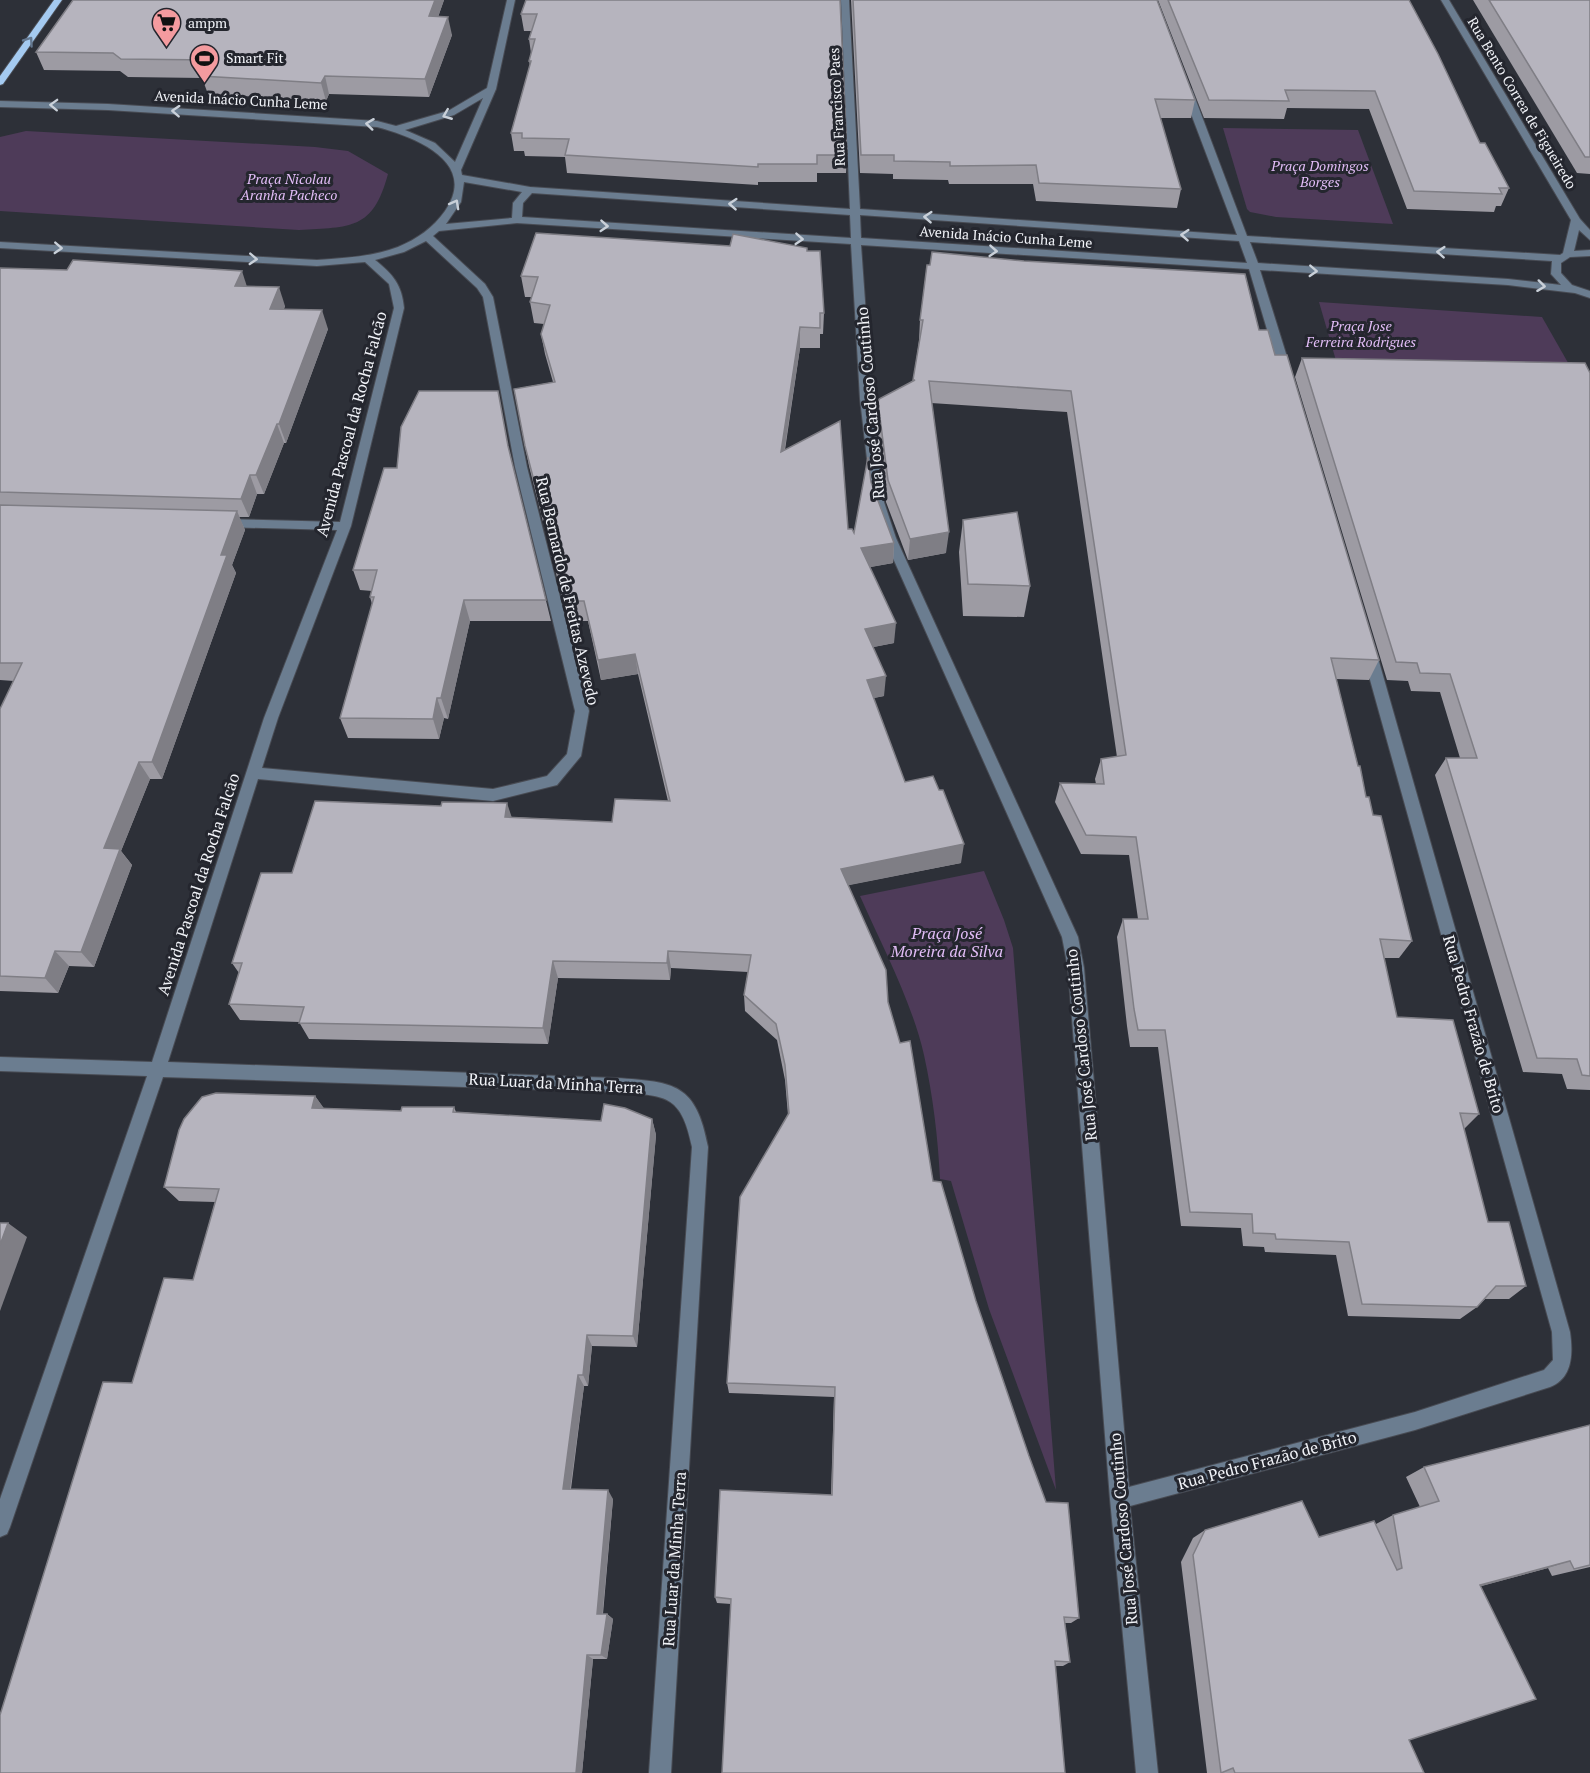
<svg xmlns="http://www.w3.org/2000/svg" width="1590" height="1773" viewBox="0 0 1590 1773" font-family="'PT Serif',serif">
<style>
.green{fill:#4e3b59}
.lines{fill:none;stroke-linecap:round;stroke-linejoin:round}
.minor-casing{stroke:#484b53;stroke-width:2}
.major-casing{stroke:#484b53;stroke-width:2}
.minor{fill:#6b7d90;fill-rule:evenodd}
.major{fill:#a4caf1;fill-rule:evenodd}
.wall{fill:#9d9ba3}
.shaded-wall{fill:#7f7e85}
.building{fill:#b6b4be;stroke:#7f7e85;stroke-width:1.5}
.oneway{stroke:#647890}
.oneway2{stroke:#c9d0d9}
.labels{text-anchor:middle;stroke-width:6;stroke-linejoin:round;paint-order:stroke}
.far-poi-label{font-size:14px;fill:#f1f3f8;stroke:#24262e;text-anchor:start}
.far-street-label{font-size:14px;fill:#f1f3f8;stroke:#24262e}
.far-park-label{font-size:14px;font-style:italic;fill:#e2bdf7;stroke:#24262e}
.street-label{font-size:16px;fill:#f1f3f8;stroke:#24262e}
.park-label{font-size:16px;font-style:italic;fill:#e2bdf7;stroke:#24262e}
</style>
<rect width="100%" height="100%" fill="#2d3038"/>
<!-- green -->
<g class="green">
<polygon points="1223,128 1358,130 1393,224 1276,217 1250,212 1247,209"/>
<path d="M26,131L315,147L348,151L388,174C373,230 351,227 299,230L0,211V137Z"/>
<polygon points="1319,302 1542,317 1571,368 1337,364"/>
<path d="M984,871L1004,920L1013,948L1056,1490L989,1309L951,1181L940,1179C938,1138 933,1096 924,1055C912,1002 882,946 860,896Z"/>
</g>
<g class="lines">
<defs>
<path id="minor" d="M507,0H515L496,89L461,170L462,175L530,187L850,209L841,0H849L860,209L1237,235L1182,90L1187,87L1192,90L1247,236L1560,255L1563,253L1571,220L1441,0H1449L1580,219L1590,230V240L1579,230L1574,251L1590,250V256L1570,257L1561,263V273L1572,285L1590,291V298L1575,293L1508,285L1260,270L1292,373L1286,376L1280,373L1249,269L861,245L872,399L884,502L896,538L1078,937L1084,968L1129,1487L1415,1412L1544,1370L1553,1360L1552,1332L1362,651L1369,646L1376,651L1570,1332C1573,1353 1573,1378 1550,1387L1415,1430L1130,1506L1158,1773H1136L1110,1499L1068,968L1062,937L884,538L872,502L860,399L851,244L517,223L439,231L433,236L485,284L493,297L527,467L589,711L581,756L557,785L493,801L258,779L168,1062L616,1078C676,1082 696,1084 708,1147L671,1773H649L692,1147C681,1093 665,1096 616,1092L163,1077L10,1527L7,1534L0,1537V1499L147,1076L0,1071V1057L152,1062L264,718L337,530L222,527L216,523L222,519L340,522L394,308L389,284L365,262L317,266L0,248V242L317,260C344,258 372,257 398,247C417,239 433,228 445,211C479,162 415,137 377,127L108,110L0,107V101L108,104L377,121L396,126L448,111L487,88ZM483,98L455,162L435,143L405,130L454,115ZM464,182L522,192L513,203L512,218L446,224L461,202ZM532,193L850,215L851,238L522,217L523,203ZM860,215L1239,241L1247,263L861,238ZM426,241L477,288L483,297L515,467L575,711L567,754L547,776L493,789L262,768L278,718L351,526L404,308C402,285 393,274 375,260L404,252ZM1250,242L1552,261L1551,274L1561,285L1508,279L1258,263Z"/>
<polygon id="major" points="54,0 62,0 3,84 0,85 0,76"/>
</defs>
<!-- minor casing -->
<use href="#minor" class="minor-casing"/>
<!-- major casing -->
<use href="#major" class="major-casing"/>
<!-- minor -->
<use href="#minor" class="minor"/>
<!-- major -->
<use href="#major" class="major"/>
</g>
<!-- wall -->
<g class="wall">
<polygon points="73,0 444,0 438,17 452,35 429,97 329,94 326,101 208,94 202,78 128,77 120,71 44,70 36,52"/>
<polygon points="526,0 847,155 846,173 817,173 817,182 758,182 758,185 567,173 565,157 525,156 524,151 514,151 511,133 530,65 529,61 531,53 529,39 532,31 524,31 521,14"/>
<polygon points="851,0 1157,0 1195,100 1191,118 1160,118 1181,189 1177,208 1036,201 1033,184 949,184 948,180 893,179 893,174 860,173"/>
<polygon points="1158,0 1409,0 1480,143 1509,188 1501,206 1496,206 1494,212 1407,209 1369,109 1287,108 1284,119 1204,118"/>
<polygon points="1473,0 1590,0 1590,174 1577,173"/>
<polygon points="536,233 824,313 823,334 820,334 820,348 800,348 785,450 848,529 854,533 871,482 894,543 893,563 870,567 894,643 873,647 884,696 873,698 905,782 961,863 848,885 888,1002 933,1181 976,1301 1079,1618 1071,1623 1065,1623 1070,1662 1063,1666 1055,1666 731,1604 717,1603 715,1597 831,1495 834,1397 729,1393 727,1383 788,1115 785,1080 777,1040 745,1011 744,995 748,972 671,968 670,980 558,978 548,1044 309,1039 299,1022 240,1020 229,1004 239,973 232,963 292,873 511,817 612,822 668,801 638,674 601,680 588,621 568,621 529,466 514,389 553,382 545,354 541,334 544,324 534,323 530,302 532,297 525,297 521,276"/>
<polygon points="0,268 247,287 285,306 284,309 328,329 286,443 284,443 264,494 257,494 249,517 239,517 245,530 232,565 236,573 162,779 150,779 121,851 132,865 94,967 69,966 58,993 0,991 0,709 14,681 0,680"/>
<polygon points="920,320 1259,330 1275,355 1379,660 1369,680 1336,679 1366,797 1373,815 1412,941 1399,958 1384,958 1397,1017 1479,1114 1464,1129 1488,1222 1526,1286 1509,1299 1485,1299 1477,1307 1460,1319 1348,1316 1336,1255 1265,1252 1264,1247 1243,1246 1241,1228 1181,1226 1158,1047 1130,1047 1127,1026 1117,937 1123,919 1138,919 1129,855 1081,854 1055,802 1060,783 1096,784 1095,779 1101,759 1117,757 1067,412 931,403 946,553 908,560 886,502 877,424 878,402 913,381 919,341"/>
<polygon points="1302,358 1590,373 1590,1090 1567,1089 1562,1074 1523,1072 1435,775 1446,758 1460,758 1440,692 1411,691 1408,681 1387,680 1295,377"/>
<polygon points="510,454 551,621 470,621 448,719 444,718 439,739 348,738 340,718 372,604 370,597 372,591 360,590 353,570"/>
<polygon points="963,520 1030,586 1024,617 963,616 959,552"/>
<polygon points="315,1096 324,1109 401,1111 454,1107 456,1112 601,1121 652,1119 656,1135 637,1347 592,1346 588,1386 584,1386 571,1489 613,1499 603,1614 607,1614 613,1619 607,1659 593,1659 582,1773 0,1773 132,1383 193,1280 215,1202 179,1201 164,1187"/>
<polygon points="1590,1425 1590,1567 1552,1576 1548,1568 1481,1586 1409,1740 1424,1773 1207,1773 1181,1562 1193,1538 1205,1530 1319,1537 1376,1524 1393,1515 1420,1507 1406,1477 1424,1467"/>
</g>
<!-- shaded-wall -->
<g class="shaded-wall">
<polygon points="435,0 444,0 432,34 429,16"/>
<polygon points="448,17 452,35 429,97 425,79"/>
<polygon points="325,76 329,94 326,101 321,83"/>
<polygon points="242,271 248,290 235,286"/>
<polygon points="279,287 285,306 276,328 270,309"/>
<polygon points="322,310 328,329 286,443 279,424"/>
<polygon points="800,327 800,348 781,473 781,452"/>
<polygon points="277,424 284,443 264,494 256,475"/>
<polygon points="250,475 257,494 249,517 241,499"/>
<polygon points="237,511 245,530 232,565 236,573 162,779 152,762 221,555"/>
<polygon points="949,532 946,553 908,560 910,539"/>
<polygon points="894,543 893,563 860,569 861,548"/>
<polygon points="464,600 470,621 448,719 441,698"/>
<polygon points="896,623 894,643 864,649 865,629"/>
<polygon points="635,654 638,674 601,680 598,660"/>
<polygon points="886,676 884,696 865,700 867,680"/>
<polygon points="437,698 444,718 439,739 433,719"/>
<polygon points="139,762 150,779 121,851 132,865 94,967 81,952 104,848"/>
<polygon points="507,803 513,821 505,817"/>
<polygon points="964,844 961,863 840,887 841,869"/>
<polygon points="55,951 69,966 58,993 45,978"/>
<polygon points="668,951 671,968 670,980 667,963"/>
<polygon points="553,961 558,978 548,1044 543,1028"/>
<polygon points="315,1096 326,1111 312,1108"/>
<polygon points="652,1119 656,1135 637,1347 633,1336"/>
<polygon points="8,1223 27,1237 0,1311 0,1245"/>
<polygon points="587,1335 592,1346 588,1386 583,1375"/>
<polygon points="578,1375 584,1386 569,1498 563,1489"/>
<polygon points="608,1490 613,1499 602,1619 597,1614"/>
<polygon points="1570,1561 1548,1568 1460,1592 1480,1585"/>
<polygon points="607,1614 613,1619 607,1659 601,1655"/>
<polygon points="587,1655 593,1659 582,1773 576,1773"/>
</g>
<!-- building -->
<g class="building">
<polygon points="73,0 435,0 429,16 448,17 425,79 325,76 321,83 201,76 210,60 121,59 113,53 36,52"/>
<polygon points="526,0 840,0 847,155 817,155 817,164 758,164 758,167 565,155 569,139 522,138 522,133 511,133 531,61 529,61 535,39 529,39 537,14 521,14"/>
<polygon points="853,0 1157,0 1195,100 1155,99 1181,189 1039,183 1036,165 950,166 950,162 894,161 894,155 861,155"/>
<polygon points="1168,0 1409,0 1438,54 1480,143 1485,143 1509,188 1499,188 1502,194 1414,191 1375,91 1285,90 1289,101 1209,100"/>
<polygon points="1489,0 1590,0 1590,157 1585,157"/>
<polygon points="536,233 730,246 733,234 807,248 807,251 820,251 824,313 820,313 820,328 800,327 781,452 840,421 848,529 852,529 854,533 868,457 871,482 894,543 861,548 896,623 865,629 886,676 867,680 905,782 933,776 939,790 943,790 964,844 841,869 886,970 888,1002 900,1043 910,1041 933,1181 941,1182 976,1301 1029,1456 1046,1502 1068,1503 1079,1618 1064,1617 1070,1662 1055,1661 1065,1773 722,1773 731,1599 715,1597 720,1490 832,1495 835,1387 727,1383 740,1197 789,1113 785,1065 776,1024 744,995 751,955 668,951 667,963 553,961 543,1028 299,1023 304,1007 229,1004 242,963 232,963 261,873 292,873 315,801 441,806 442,802 507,803 505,817 612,822 615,799 670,801 635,654 598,660 584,601 565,601 525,446 514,389 555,382 541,334 550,305 530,302 538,277 521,276"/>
<polygon points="932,252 1024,261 1245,274 1259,330 1268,330 1275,355 1287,355 1379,660 1331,658 1358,766 1360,766 1366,797 1369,797 1373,815 1381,816 1412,941 1380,939 1397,1017 1453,1020 1479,1114 1460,1113 1488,1222 1509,1222 1526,1286 1496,1286 1477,1307 1362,1304 1349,1242 1276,1239 1275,1234 1253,1233 1252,1214 1190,1212 1165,1030 1138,1030 1134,1009 1123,919 1148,919 1136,837 1086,835 1060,783 1104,784 1101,759 1126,755 1071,391 929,381 949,532 910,539 888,480 878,402 879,399 915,380 913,380 923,320 920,320 927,265 930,265"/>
<polygon points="73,260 242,271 235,286 279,287 270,309 322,310 279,424 277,424 256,475 250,475 241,499 0,492 0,268 67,270"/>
<polygon points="1302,358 1585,363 1590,373 1590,1076 1582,1075 1577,1059 1537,1058 1446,758 1477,758 1450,674 1420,673 1417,663 1396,662"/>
<polygon points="419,391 498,391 508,446 546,600 464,600 441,698 437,698 433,719 340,718 374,597 370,597 377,570 353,570 384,468 397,468 401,427"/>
<polygon points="0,505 237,511 221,555 227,555 152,762 139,762 104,848 120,849 81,952 55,951 45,978 0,976 0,709 22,663 0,663"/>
<polygon points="1017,512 1030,586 968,584 963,520"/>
<polygon points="216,1093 315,1096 312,1108 401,1111 402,1107 454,1107 453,1112 601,1121 604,1104 625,1108 652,1119 633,1336 587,1335 583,1375 578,1375 563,1489 608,1490 597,1614 607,1614 601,1655 587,1655 576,1773 0,1773 0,1715 103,1382 132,1383 164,1278 193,1280 219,1189 164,1187 179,1130 184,1119 202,1097"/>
<polygon points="0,1223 8,1223 0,1245"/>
<polygon points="1590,1425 1590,1565 1574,1569 1570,1561 1480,1585 1536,1699 1409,1740 1424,1773 1235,1773 1233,1768 1221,1773 1193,1555 1205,1530 1302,1501 1319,1537 1374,1521 1397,1570 1402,1568 1393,1515 1439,1501 1424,1467"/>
</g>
<!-- one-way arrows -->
<defs><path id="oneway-chevron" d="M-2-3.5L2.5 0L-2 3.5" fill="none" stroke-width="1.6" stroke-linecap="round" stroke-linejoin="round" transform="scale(1.5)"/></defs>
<use class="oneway" href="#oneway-chevron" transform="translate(29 41) rotate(-55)"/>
<g class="oneway2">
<use href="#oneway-chevron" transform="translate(54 105) rotate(-178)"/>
<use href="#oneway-chevron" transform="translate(176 111) rotate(-177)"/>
<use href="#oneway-chevron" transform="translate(447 115) rotate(158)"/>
<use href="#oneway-chevron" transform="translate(370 124) rotate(-173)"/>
<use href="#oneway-chevron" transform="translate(455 204) rotate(-61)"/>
<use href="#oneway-chevron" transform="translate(733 204) rotate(-176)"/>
<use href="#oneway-chevron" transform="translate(928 217) rotate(-176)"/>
<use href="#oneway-chevron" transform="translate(604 226) rotate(4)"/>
<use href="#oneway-chevron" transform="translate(1185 235) rotate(-176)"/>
<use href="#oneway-chevron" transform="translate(799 239) rotate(4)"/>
<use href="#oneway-chevron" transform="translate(58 248) rotate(3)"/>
<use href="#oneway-chevron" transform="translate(993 251) rotate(4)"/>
<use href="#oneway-chevron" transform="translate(1441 252) rotate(-176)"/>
<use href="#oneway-chevron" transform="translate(253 259) rotate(3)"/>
<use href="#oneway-chevron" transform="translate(1313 271) rotate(3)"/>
<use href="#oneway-chevron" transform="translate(1541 286) rotate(7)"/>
</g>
<!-- icons -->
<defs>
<symbol id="supermarket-pin" viewBox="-11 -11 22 30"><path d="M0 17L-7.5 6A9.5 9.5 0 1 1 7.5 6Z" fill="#f49b9f" stroke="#24262e"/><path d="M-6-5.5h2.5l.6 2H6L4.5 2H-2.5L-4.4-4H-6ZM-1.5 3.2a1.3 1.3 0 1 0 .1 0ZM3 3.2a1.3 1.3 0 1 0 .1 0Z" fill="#111"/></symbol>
<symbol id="stadium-pin" viewBox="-11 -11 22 30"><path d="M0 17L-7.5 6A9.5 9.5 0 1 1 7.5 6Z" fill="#f49b9f" stroke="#24262e"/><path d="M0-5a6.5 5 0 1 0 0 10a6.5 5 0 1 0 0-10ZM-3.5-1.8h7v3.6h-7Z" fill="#111"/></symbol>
</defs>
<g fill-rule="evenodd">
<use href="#supermarket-pin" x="150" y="6" width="33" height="45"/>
<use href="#stadium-pin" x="188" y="42" width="33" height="45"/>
</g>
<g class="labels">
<!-- far-poi labels -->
<g class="far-poi-label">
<text x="188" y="28">ampm</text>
<text x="226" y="63">Smart Fit</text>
</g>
<!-- far-street labels -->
<g class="far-street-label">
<text transform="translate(241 100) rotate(3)" y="5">Avenida Inácio Cunha Leme</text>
<text transform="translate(1522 103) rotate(59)" y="5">Rua Bento Correa de Figueiredo</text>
<text transform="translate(837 107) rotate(-93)" y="5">Rua Francisco Paes</text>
<text transform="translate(1006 237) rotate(4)" y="5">Avenida Inácio Cunha Leme</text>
</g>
<!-- far-park labels -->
<g class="far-park-label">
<text x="1320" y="171">Praça Domingos<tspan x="1320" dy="16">Borges</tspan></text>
<text x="289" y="184">Praça Nicolau<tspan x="289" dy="16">Aranha Pacheco</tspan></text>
<text x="1361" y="331">Praça Jose<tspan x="1361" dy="16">Ferreira Rodrigues</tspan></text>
</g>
<!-- street labels -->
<g class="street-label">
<text transform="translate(870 403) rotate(-95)" y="6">Rua José Cardoso Coutinho</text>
<text transform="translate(351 424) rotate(-75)" y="6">Avenida Pascoal da Rocha Falcão</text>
<text transform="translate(568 591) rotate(77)" y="6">Rua Bernardo de Freitas Azevedo</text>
<text transform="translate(198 884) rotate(-72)" y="6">Avenida Pascoal da Rocha Falcão</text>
<text transform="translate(1474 1024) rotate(74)" y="6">Rua Pedro Frazão de Brito</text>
<text transform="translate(1081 1045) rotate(-96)" y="6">Rua José Cardoso Coutinho</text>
<text transform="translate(556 1083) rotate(3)" y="6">Rua Luar da Minha Terra</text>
<text transform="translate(1267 1460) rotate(-15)" y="6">Rua Pedro Frazão de Brito</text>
<text transform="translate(1123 1529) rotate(-95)" y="6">Rua José Cardoso Coutinho</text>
<text transform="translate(674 1559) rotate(-86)" y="6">Rua Luar da Minha Terra</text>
</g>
<!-- park labels -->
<g class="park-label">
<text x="947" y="939">Praça José<tspan x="947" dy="18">Moreira da Silva</tspan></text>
</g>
</g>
</svg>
